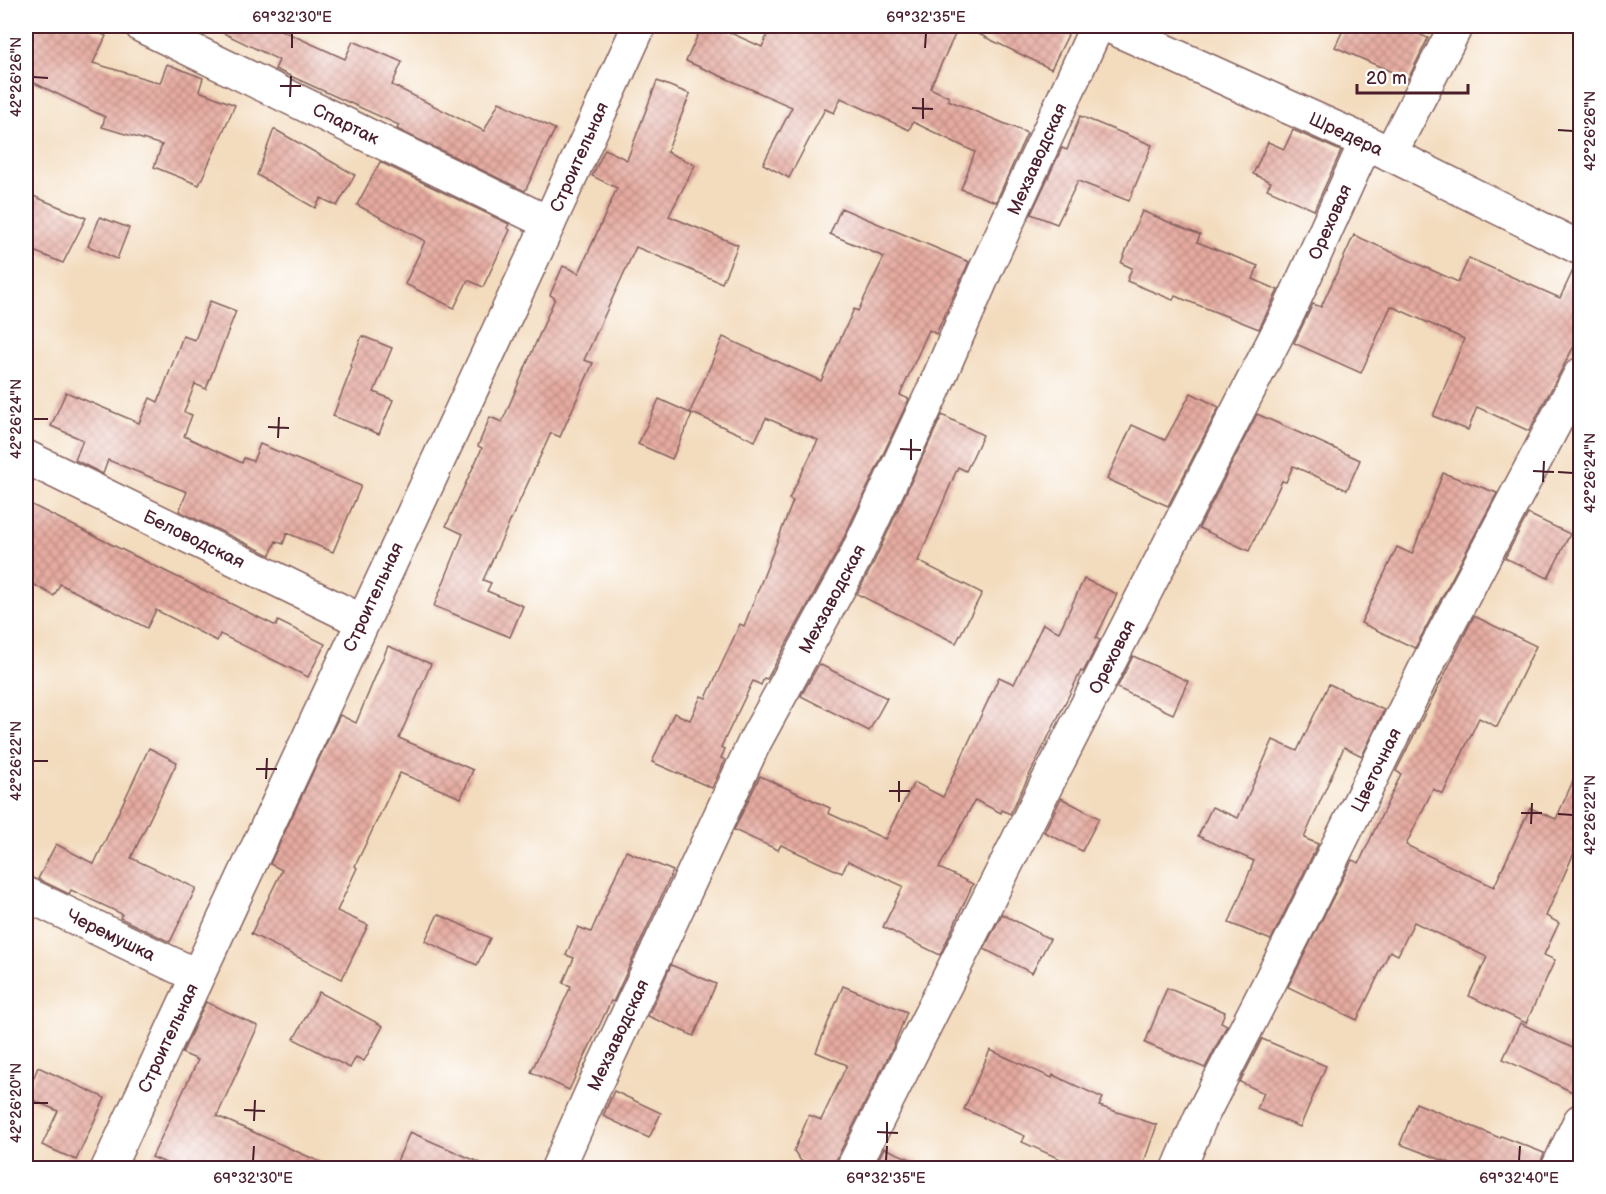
<svg xmlns="http://www.w3.org/2000/svg" width="1606" height="1194" viewBox="0 0 1606 1194" font-family="'Balsamiq Sans',sans-serif">
<style>
.building{fill:url(#building-cross-hatch)}
.lines{fill:none;stroke-linecap:round;stroke-linejoin:round}
.minor-casing{stroke:#85615e;stroke-width:36}
.minor{stroke:#fff;stroke-width:33}
.ticks{fill:none;stroke:#4a1f2b;stroke-width:2}
.labels{text-anchor:middle;stroke-width:6;stroke-linejoin:round;paint-order:stroke}
.street-label{font-size:18px;fill:#4a1f2b;stroke:#fff}
.neatline{fill:none;stroke:#4a1f2b;stroke-width:2}
.ticks-label{font-size:15px;text-anchor:middle;fill:#4a1f2b}
</style>
<defs>
<pattern id="building-cross-hatch" width="8" height="8" patternUnits="userSpaceOnUse" patternTransform="scale(1.5)"><rect width="8" height="8" fill="#e6aba0"/><path d="M0 0l8 8M0 8l8-8" fill="none" stroke="#bc8b83"/></pattern>
</defs>
<rect width="100%" height="100%" fill="#fff"/>
<filter id="ink" filterUnits="userSpaceOnUse"><feTurbulence type="fractalNoise" baseFrequency=".0167" numOctaves="2"/><feDisplacementMap in="SourceGraphic" scale="12" xChannelSelector="R" yChannelSelector="G"/><feConvolveMatrix kernelMatrix="1 2 1 2 8 2 1 2 1" color-interpolation-filters="sRGB"/></filter>
<filter id="wash" filterUnits="userSpaceOnUse"><feTurbulence type="fractalNoise" baseFrequency=".008" numOctaves="4" result="noise"/><feDisplacementMap in="SourceGraphic" scale="24" xChannelSelector="R" yChannelSelector="G"/><feGaussianBlur stdDeviation="1.35" result="paint"/><feColorMatrix in="noise" values="0 0 0 0 0 0 0 0 0 0 0 0 0 0 0 0 0 1.4 0 .05"/><feComposite in="paint" operator="in"/></filter>
<g filter="url(#wash)">
<rect width="100%" height="100%" fill="#f3dbbd"/>
<g id="blocks">
<!-- building -->
<g class="building">
<polygon points="26,26 85,26 106,36 93,63 160,83 167,64 203,78 199,91 235,105 199,185 154,167 162,145 102,127 105,117 26,79"/>
<polygon points="209,26 272,26 345,59 353,41 402,62 392,85 484,131 499,102 555,129 525,191 397,129 399,125 275,69 279,60"/>
<polygon points="702,26 715,26 762,47 771,26 959,26 930,88 949,97 948,100 1027,133 996,202 961,189 975,152 913,122 909,130 841,98 834,113 825,109 789,178 763,164 792,107 686,61"/>
<polygon points="962,26 1049,26 1068,35 1051,69"/>
<polygon points="1345,26 1401,26 1428,38 1408,79 1335,47"/>
<polygon points="657,81 690,94 667,152 695,165 669,216 738,245 722,283 636,247 584,360 593,363 560,437 551,433 483,580 491,583 487,591 523,606 510,637 434,606 463,534 446,526 482,448 478,446 490,417 502,422 555,298 550,295 563,266 579,273 617,188 592,176 605,149 627,160"/>
<polygon points="1080,116 1152,145 1129,201 1078,181 1057,224 1031,214 1062,148 1067,150"/>
<polygon points="274,129 355,175 337,206 321,198 315,208 257,175"/>
<polygon points="1293,130 1341,151 1314,210 1267,189 1271,182 1253,174 1268,142 1284,149"/>
<polygon points="380,162 509,224 507,228 510,230 483,287 468,280 454,308 405,284 425,241 357,205"/>
<polygon points="26,193 86,218 63,263 26,248"/>
<polygon points="841,208 969,262 936,334 929,330 900,395 909,399 838,550 767,679 764,678 761,685 753,681 721,747 725,749 721,758 725,760 712,788 652,762 674,713 690,720 701,696 706,698 740,624 744,626 793,501 789,499 818,440 766,418 755,441 690,412 723,337 821,381 854,309 858,311 884,257 830,234"/>
<polygon points="1142,211 1200,235 1197,242 1258,266 1253,279 1278,290 1259,329 1175,296 1173,300 1127,281 1132,268 1121,263"/>
<polygon points="100,217 129,228 117,259 88,246"/>
<polygon points="1354,235 1458,282 1469,258 1560,298 1575,266 1581,267 1581,352 1573,348 1529,431 1477,407 1468,430 1433,416 1464,339 1391,306 1361,373 1294,343 1313,304 1321,307"/>
<polygon points="210,301 236,311 206,389 195,384 184,412 192,415 184,436 242,463 244,458 253,461 260,444 361,486 333,552 287,533 283,544 276,541 270,555 179,511 187,492 108,460 103,474 75,460 83,440 51,426 66,392 139,423 150,398 158,402 183,336 195,340"/>
<polygon points="362,336 392,348 374,392 393,400 379,434 333,416 352,367 350,366"/>
<polygon points="1191,393 1219,407 1168,506 1107,479 1132,425 1165,440"/>
<polygon points="659,399 692,414 672,459 638,444"/>
<polygon points="1257,414 1360,460 1347,490 1293,466 1286,482 1282,481 1249,551 1199,528"/>
<polygon points="942,415 983,435 966,471 958,467 918,561 982,593 956,643 857,594 872,566"/>
<polygon points="1443,473 1497,493 1415,648 1361,623 1397,547 1412,554"/>
<polygon points="26,502 276,626 278,621 325,644 308,677 220,634 217,641 156,610 147,628 60,584 54,596 26,580"/>
<polygon points="1528,514 1570,534 1548,578 1505,558"/>
<polygon points="1084,579 1117,594 1096,638 1100,640 1083,672 1081,671 1010,814 1002,810 1001,813 975,800 939,868 973,884 940,955 883,927 903,886 848,861 842,873 781,845 778,850 734,830 760,776 830,808 828,813 885,839 914,782 943,797 999,677 1014,684 1043,624 1059,632"/>
<polygon points="1474,616 1536,646 1497,727 1479,718 1443,794 1433,789 1406,845 1494,887 1530,808 1556,819 1581,763 1581,837 1546,916 1559,923 1544,955 1555,960 1526,1023 1469,996 1487,957 1414,922 1398,955 1390,951 1357,1020 1288,987 1352,860 1359,863 1401,774 1396,771"/>
<polygon points="388,646 431,664 399,738 473,770 461,798 400,773 355,866 357,868 337,911 368,925 342,979 251,934 282,870 270,864 333,729 340,715 356,723"/>
<polygon points="1133,656 1188,681 1173,714 1117,688"/>
<polygon points="819,664 887,698 869,731 801,696"/>
<polygon points="1329,684 1384,710 1362,756 1344,747 1304,838 1318,844 1271,940 1229,923 1254,861 1198,836 1212,807 1238,818 1273,740 1297,751"/>
<polygon points="149,748 177,762 131,858 196,888 170,942 120,918 122,914 71,890 69,894 38,879 56,844 94,864"/>
<polygon points="1061,798 1099,818 1082,851 1044,832"/>
<polygon points="626,851 673,871 613,1002 611,1001 569,1090 531,1072 571,986 563,983 574,958 566,955 578,927 591,932"/>
<polygon points="438,914 490,938 477,965 425,941"/>
<polygon points="1002,914 1050,939 1032,973 984,949"/>
<polygon points="671,965 716,984 694,1036 648,1016"/>
<polygon points="843,986 907,1012 894,1045 836,1160 834,1168 820,1168 801,1161 794,1151 809,1115 821,1120 847,1065 816,1052"/>
<polygon points="1167,988 1225,1012 1221,1022 1227,1025 1205,1068 1145,1043"/>
<polygon points="319,992 383,1026 364,1061 356,1057 350,1068 294,1039"/>
<polygon points="206,1002 258,1026 217,1116 334,1168 177,1168 152,1157 198,1060 182,1053"/>
<polygon points="1520,1023 1581,1052 1581,1096 1503,1059"/>
<polygon points="1262,1039 1326,1066 1300,1127 1257,1109 1264,1093 1240,1082"/>
<polygon points="990,1050 1052,1078 1053,1075 1103,1098 1099,1106 1157,1125 1142,1168 1080,1168 1022,1142 1025,1136 964,1109"/>
<polygon points="38,1067 105,1098 76,1160 42,1145 58,1111 26,1097"/>
<polygon points="614,1091 661,1113 649,1138 603,1116"/>
<polygon points="1416,1103 1500,1138 1501,1136 1544,1153 1539,1168 1463,1168 1400,1144"/>
<polygon points="410,1132 492,1168 394,1168"/>
<polygon points="884,1148 932,1168 874,1168"/>
</g>
</g>
</g>
<g filter="url(#ink)">
<use href="#blocks" fill-opacity="0" stroke="#85615e" stroke-width="1.5"/>
<g class="lines">
<defs>
<g id="minor">
<polyline points="142,26 549,223"/>
<polyline points="1109,26 1366,142 1580,248"/>
<polyline points="1390,154 1456,26"/>
<polyline points="26,457 362,621"/>
<polyline points="26,894 197,976"/>
<polyline points="108,1168 549,223 639,26"/>
<polyline points="558,1168 594,1087 755,741 855,558 934,389 985,271 1097,26"/>
<polyline points="853,1168 1039,799 1289,311 1366,142"/>
<polyline points="1179,1168 1200,1119 1300,923 1427,665 1580,375"/>
<polyline points="1558,1168 1580,1121"/>
</g>
</defs>
<!-- minor casing -->
<use href="#minor" class="minor-casing"/>
<!-- minor -->
<use href="#minor" class="minor"/>
</g>
</g>
<!-- ticks -->
<path class="ticks" d="M292,48V33M925,48L926,33M33,77L48,78M280,86H301M290,97L291,76M912,108L933,109M923,119V98M1558,130L1573,131M33,419H48M268,427L289,428M278,438L279,417M900,449L921,450M911,460V439M1533,471L1554,472M1558,472L1573,473M1543,482L1544,461M33,761H48M256,769H277M266,779L267,758M889,791H910M899,802V781M1521,813H1542M1558,814L1573,815M1531,824L1532,803M33,1103H48M244,1110L265,1111M254,1121L255,1100M877,1132L898,1133M887,1143V1122M253,1161L254,1146M886,1161L887,1146M1519,1161L1520,1146"/>
<g class="labels">
<!-- street labels -->
<g class="street-label">
<text transform="translate(346 124) rotate(26)" y="6">Спартак</text>
<text transform="translate(1346 134) rotate(25)" y="6">Шредера</text>
<text transform="translate(579 157) rotate(-66)" y="6">Строительная</text>
<text transform="translate(1037 159) rotate(-66)" y="6">Мехзаводская</text>
<text transform="translate(1330 222) rotate(-66)" y="6">Ореховая</text>
<text transform="translate(194 539) rotate(26)" y="6">Беловодская</text>
<text transform="translate(373 597) rotate(-65)" y="6">Строительная</text>
<text transform="translate(832 599) rotate(-62)" y="6">Мехзаводская</text>
<text transform="translate(1112 657) rotate(-63)" y="6">Ореховая</text>
<text transform="translate(1376 770) rotate(-64)" y="6">Цветочная</text>
<text transform="translate(111 935) rotate(26)" y="6">Черемушка</text>
<text transform="translate(618 1035) rotate(-65)" y="6">Мехзаводская</text>
<text transform="translate(168 1038) rotate(-65)" y="6">Строительная</text>
</g>
</g>
<!-- margin -->
<rect width="1606" height="1194" fill="none" stroke="#fff" stroke-width="66"/>
<!-- scale -->
<path d="M1357 84v9h111v-9" fill="none" stroke="#4a1f2b" stroke-width="3"/>
<text x="1366" y="84" font-size="18" fill="#4a1f2b" stroke="#ffffff" stroke-width="4.5" paint-order="stroke">20 m</text>
<rect x="33" y="33" width="1540" height="1128" class="neatline"/>
<g class="ticks-label">
<text x="292" y="22">69°32'30"E</text>
<text x="926" y="22">69°32'35"E</text>
<text transform="translate(16 77) rotate(-90)" y="5">42°26'26"N</text>
<text transform="translate(1590 131) rotate(-90)" y="5">42°26'26"N</text>
<text transform="translate(16 419) rotate(-90)" y="5">42°26'24"N</text>
<text transform="translate(1590 473) rotate(-90)" y="5">42°26'24"N</text>
<text transform="translate(16 761) rotate(-90)" y="5">42°26'22"N</text>
<text transform="translate(1590 815) rotate(-90)" y="5">42°26'22"N</text>
<text transform="translate(16 1103) rotate(-90)" y="5">42°26'20"N</text>
<text x="253" y="1183">69°32'30"E</text>
<text x="886" y="1183">69°32'35"E</text>
<text x="1519" y="1183">69°32'40"E</text>
</g>
</svg>
